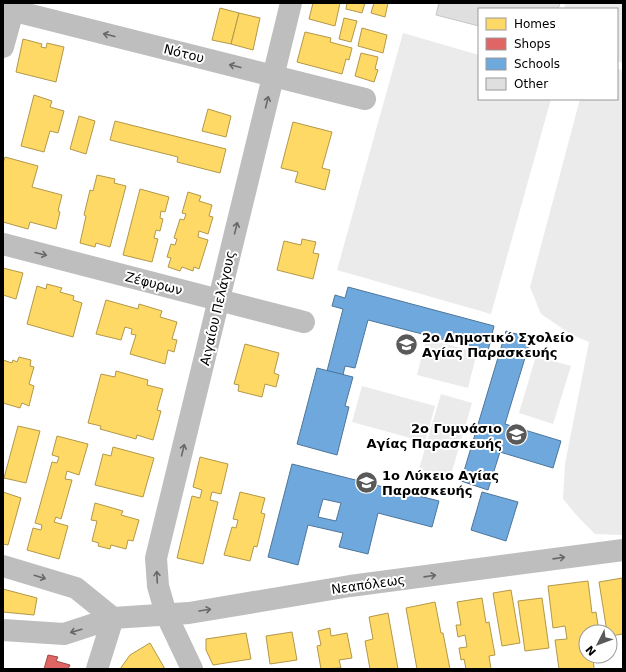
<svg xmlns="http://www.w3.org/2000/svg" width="626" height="672" viewBox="0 0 626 672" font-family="'DejaVu Sans',sans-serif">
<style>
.green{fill:#ebebeb}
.homes{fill:#ffd966;stroke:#b29847}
.shops{fill:#e06666;stroke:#9d4747}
.schools{fill:#6fa8dc;stroke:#4e769a;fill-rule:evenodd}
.building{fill:#dfdfdf;stroke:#c6c6c6}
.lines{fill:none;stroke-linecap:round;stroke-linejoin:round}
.minor{stroke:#bebebe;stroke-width:22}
.oneway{stroke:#686868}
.labels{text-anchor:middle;stroke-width:4;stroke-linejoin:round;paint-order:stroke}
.street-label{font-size:13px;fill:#000;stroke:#fff}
.poi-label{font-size:13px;font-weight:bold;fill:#000;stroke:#fff;text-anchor:start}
</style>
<rect width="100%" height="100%" fill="#fff"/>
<!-- green -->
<g class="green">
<polygon points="565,3 623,3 623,63 617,61 617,9 564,9"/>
<polygon points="403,33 479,55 479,99 551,99 491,314 337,270"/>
<polygon points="617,69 623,70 623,535 595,534 579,518 563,499 565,464 589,342 572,335 541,314 530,287 580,99 617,99"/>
<polygon points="426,339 477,352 468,388 417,375"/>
<polygon points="536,356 571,366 553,424 519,413"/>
<polygon points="362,386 435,406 425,442 352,422"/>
<polygon points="441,394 472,403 450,478 419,469"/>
</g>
<!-- homes -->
<g class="homes">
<polygon points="313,3 340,3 335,26 309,19"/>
<polygon points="347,3 365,3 362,13 346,9"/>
<polygon points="374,3 388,3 385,17 371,13"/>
<polygon points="220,8 239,13 231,44 212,40"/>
<polygon points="239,13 260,18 253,50 231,44"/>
<polygon points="344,18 357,21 351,42 339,39"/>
<polygon points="362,28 387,35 383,53 358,46"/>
<polygon points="305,32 331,38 330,42 352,48 349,60 346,59 342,74 297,62"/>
<polygon points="23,39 42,44 41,47 46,48 47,43 64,47 56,82 16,72"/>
<polygon points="361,53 378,57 375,69 378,70 374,82 355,76"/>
<polygon points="34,95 52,101 50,107 64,111 58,133 50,131 44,152 21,146"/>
<polygon points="208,109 231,116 226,137 202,131"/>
<polygon points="79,116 95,121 86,154 70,149"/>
<polygon points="115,121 226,149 220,173 177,162 178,157 110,140"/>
<polygon points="293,122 332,132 322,168 330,170 325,190 295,182 298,172 281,168"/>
<polygon points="5,157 38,166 32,187 62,195 58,211 60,212 56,229 30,222 28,229 3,222 3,163"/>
<polygon points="97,175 115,179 114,183 126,186 110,247 96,243 95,247 80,243 86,216 84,215 90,190 93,191"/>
<polygon points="140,189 169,197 165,212 161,211 160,218 163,219 160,231 156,230 154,238 158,239 152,262 123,255"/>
<polygon points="188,192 201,196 199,201 212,205 209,216 213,217 208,234 199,231 198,237 208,240 199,269 194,267 193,271 182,267 180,271 168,267 171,258 167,257 171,244 175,245 177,239 174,238 180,219 184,220 186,214 182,213"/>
<polygon points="302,239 316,242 313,253 319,254 313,279 277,270 284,241 301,245"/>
<polygon points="3,268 23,273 16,299 3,295"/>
<polygon points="47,284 62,288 60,292 74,296 73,300 82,303 73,337 27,324 37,286 46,289"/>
<polygon points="106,300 138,309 139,304 162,311 160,317 177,322 172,339 177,340 174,352 168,350 165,364 130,354 136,335 131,334 132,329 125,327 121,340 96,334"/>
<polygon points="245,344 279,353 274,373 279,375 276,387 265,384 262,397 238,391 239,385 234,384"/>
<polygon points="19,357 31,360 30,366 34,367 29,384 34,386 29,406 22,403 20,408 3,403 3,360 12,363 13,360 17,362"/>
<polygon points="116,371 148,380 147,385 163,389 157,410 161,411 153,440 137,435 136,439 100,429 101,426 88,423 101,374 115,377"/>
<polygon points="18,426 40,431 26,483 4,478"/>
<polygon points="57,436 88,444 79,475 67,471 65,479 72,480 61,519 56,517 54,522 68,526 59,559 27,550 33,528 41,530 42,525 35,523 52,462 57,463 59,457 52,455"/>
<polygon points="113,447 154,458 143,497 95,485 103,454 111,456"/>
<polygon points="200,457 228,464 221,494 212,492 210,500 218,502 203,564 177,558 192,496 200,498 202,490 193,487"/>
<polygon points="3,492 21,498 8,545 3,544"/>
<polygon points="240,492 265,498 261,513 265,514 257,547 254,546 250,561 224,555 232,527 236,528 238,520 233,519"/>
<polygon points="95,503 123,511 121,515 139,520 133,541 128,540 126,549 111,545 110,549 98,546 99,543 92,541 97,521 91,520"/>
<polygon points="622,578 623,634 610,636 610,632 607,632 599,582"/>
<polygon points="588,581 592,613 596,612 599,632 586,632 586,656 593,656 594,669 559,669 555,640 567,639 565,626 553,628 548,586"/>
<polygon points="3,589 37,598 34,615 3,612"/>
<polygon points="511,590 520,643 502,646 493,593"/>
<polygon points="482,598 486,623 489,622 495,655 489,656 491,669 466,669 464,659 461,660 459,648 467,647 465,635 458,637 456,625 461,625 457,602"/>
<polygon points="542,598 549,648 525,651 518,601"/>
<polygon points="435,602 441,633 443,633 450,669 417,669 406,608"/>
<polygon points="388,613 398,669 370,669 365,641 373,639 369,617"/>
<polygon points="330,628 331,636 347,633 352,658 339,660 341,668 321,669 317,646 321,645 318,631"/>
<polygon points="292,632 297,660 270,664 266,636"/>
<polygon points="246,633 251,659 213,665 206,650 206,639"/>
<polygon points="150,643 165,669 120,669 130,655"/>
</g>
<!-- shops -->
<polygon class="shops" points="48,655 58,657 56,661 70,665 68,669 44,669"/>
<!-- schools -->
<g class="schools">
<polygon points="348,287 494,326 488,351 368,320 355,368 345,366 343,375 327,371 343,309 332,306 335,295 345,298"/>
<polygon points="506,331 531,338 505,424 561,441 553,468 500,452 488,490 461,481"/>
<polygon points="317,368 353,377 345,406 349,407 337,455 297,444"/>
<path d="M292,464L439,501L432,527L378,513L368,554L339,547L343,533L308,525L298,565L268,557ZM323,499L341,503L336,521L318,517Z"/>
<polygon points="482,492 518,502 506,541 471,530"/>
</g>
<!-- building -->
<polygon class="building" points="439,3 560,3 558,9 479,9 479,26 436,15"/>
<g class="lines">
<!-- minor -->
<g class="minor">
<polyline points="3,8 365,99"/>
<polyline points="3,47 15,3"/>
<polyline points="3,244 304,322"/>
<polyline points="3,566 76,588 113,618"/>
<polyline points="3,630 64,634 113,618 189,613 350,586 623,550"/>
<polyline points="97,669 113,618"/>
<polyline points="192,669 166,614 158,586 156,558 291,3"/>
</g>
</g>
<!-- one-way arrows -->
<defs><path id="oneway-shaft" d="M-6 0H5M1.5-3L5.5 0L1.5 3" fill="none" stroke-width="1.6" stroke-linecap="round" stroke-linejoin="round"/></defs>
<g class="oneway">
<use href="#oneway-shaft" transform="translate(109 35) rotate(-166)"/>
<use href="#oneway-shaft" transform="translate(235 66) rotate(-166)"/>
<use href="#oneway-shaft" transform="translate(267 102) rotate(-76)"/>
<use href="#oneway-shaft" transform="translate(236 228) rotate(-76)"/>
<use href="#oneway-shaft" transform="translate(41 254) rotate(14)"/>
<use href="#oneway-shaft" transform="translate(183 450) rotate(-76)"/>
<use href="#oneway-shaft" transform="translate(559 558) rotate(-8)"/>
<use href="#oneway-shaft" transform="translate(430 576) rotate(-8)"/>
<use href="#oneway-shaft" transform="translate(40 577) rotate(17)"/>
<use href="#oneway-shaft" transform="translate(157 577) rotate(-93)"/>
<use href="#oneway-shaft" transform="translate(205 610) rotate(-9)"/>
<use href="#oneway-shaft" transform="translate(76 631) rotate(164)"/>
</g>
<!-- icons -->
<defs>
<symbol id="school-disc" viewBox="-11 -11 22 22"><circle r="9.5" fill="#595959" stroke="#fff"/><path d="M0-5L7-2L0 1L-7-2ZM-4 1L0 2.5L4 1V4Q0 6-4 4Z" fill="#fff"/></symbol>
</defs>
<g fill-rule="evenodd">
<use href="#school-disc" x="394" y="332" width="25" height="25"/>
<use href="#school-disc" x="504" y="422" width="25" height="25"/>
<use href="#school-disc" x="354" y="470" width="25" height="25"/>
</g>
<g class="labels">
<!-- street labels -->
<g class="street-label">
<text transform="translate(184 53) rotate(14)" y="5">Νότου</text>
<text transform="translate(154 283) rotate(14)" y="5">Ζέφυρων</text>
<text transform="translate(217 308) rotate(-77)" y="5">Αιγαίου Πελάγους</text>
<text transform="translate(368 584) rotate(-8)" y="5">Νεαπόλεως</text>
</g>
<!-- poi labels -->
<g class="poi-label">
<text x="422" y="342">2ο Δημοτικό Σχολείο<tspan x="422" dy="15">Αγίας Παρασκευής</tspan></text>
<text x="502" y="433" text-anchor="end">2ο Γυμνάσιο<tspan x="502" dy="15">Αγίας Παρασκευής</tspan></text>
<text x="382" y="480">1ο Λύκειο Αγίας<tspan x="382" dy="15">Παρασκευής</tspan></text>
</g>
</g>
<!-- border -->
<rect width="626" height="672" fill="none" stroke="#000000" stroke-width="8"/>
<!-- legend -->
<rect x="478" y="8" width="140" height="92" fill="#ffffff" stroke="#999999"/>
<rect x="486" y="18" width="20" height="12" fill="#ffd966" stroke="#999999"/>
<text x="514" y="28" font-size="12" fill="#000000">Homes</text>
<rect x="486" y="38" width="20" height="12" fill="#e06666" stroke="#999999"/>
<text x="514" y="48" font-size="12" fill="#000000">Shops</text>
<rect x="486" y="58" width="20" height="12" fill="#6fa8dc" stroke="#999999"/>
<text x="514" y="68" font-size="12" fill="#000000">Schools</text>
<rect x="486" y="78" width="20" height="12" fill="#dfdfdf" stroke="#999999"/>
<text x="514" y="88" font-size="12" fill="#000000">Other</text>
<!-- north arrow -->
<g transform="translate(598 644) rotate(228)"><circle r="19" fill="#ffffff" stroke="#999999"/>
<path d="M0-3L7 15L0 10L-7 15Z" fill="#595959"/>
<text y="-6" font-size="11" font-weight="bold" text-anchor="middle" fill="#000000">N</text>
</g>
</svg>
